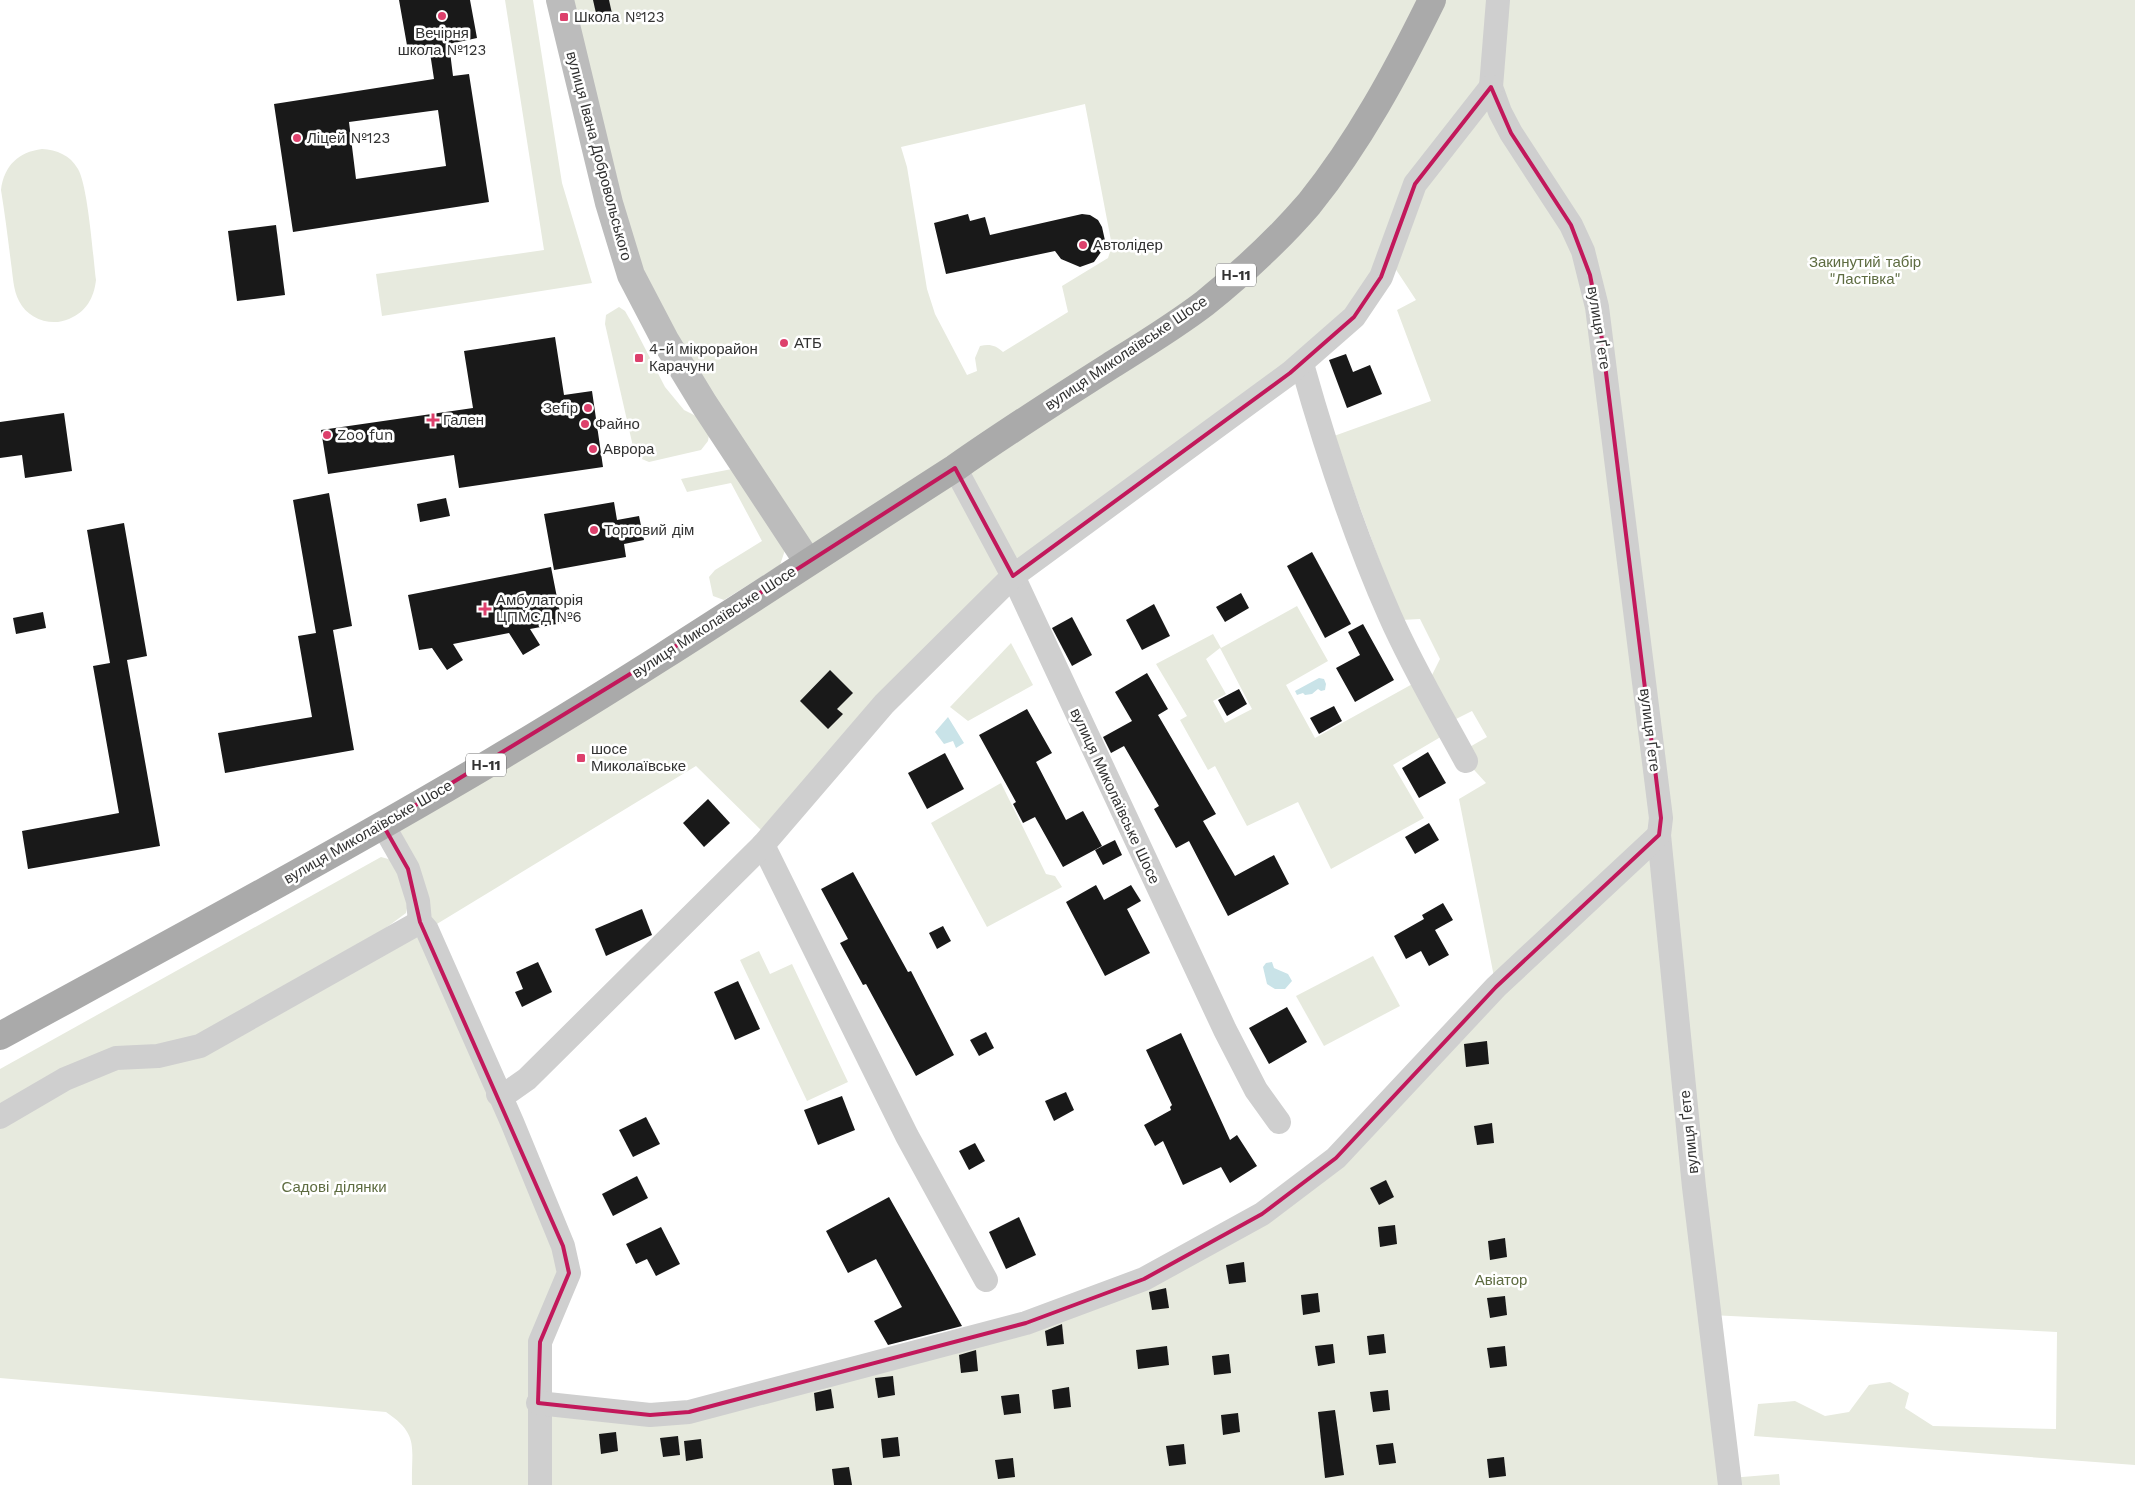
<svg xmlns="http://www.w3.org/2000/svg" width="2135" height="1485" viewBox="0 0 2135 1485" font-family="'Work Sans',sans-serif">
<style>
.green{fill:#e7eade;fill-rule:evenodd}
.water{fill:#c9e3e8}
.building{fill:#191919;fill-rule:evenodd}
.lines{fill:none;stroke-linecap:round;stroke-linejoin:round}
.street{stroke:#cfcfcf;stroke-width:24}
.secondary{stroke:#bcbcbc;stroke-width:28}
.primary{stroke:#aaa;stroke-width:28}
.marked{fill:none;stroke:#c2185b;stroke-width:4;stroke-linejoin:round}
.poi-dot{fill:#dd406c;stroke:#fff;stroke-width:2}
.labels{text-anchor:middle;stroke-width:5;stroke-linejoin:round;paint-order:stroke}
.shield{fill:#fff;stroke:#707070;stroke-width:1}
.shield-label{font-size:14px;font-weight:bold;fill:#323232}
.poi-label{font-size:15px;fill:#323232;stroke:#fff;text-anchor:start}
.street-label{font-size:15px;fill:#323232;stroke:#fff}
.park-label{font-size:15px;fill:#5e6c41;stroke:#fff}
</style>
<rect width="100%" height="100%" fill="#fff"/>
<!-- green -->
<g class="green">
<polygon points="505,0 533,0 562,183 592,283 382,316 376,274 544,250"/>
<path d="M560,0H2135V1465L1754,1436L1758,1404L1795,1401L1825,1416L1849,1412L1869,1385L1890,1382L1909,1393L1905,1408L1933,1426L2056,1429L2057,1332L1711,1315L1730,1478L1779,1474L1780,1485H412C411,1447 420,1435 386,1412L0,1378V1125L65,1088L117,1067L162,1065L414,936L420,938L493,1102L561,1272L538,1402L650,1415L1011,1327L1262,1214L1496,987L1459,799L1486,783L1466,761L1461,752L1487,737L1472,711L1454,720L1431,677L1440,659L1420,619L1401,620L1334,436L1431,401L1397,310L1416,300L1389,259L1368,299L1013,576L768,837L696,766L427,930L383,825L808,562L665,340ZM1085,104L1112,246L1108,258L1062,286L1068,312L1003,352C995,345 990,344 980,346L975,358L977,371L967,375L935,314L927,289L907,167L901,147Z"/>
<path d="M42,149C57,150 70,155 78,169C88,186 93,257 96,280C94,298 86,312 69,319C51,327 28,319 19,301C13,290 13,276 11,263C8,239 5,215 1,190C4,166 18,152 42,149Z"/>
<polygon points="619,307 625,311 633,325 665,387 684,410 700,418 709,435 708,441 701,450 649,462 637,457 634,451 605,324 606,315"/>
<polygon points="737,468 785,550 780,565 724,600 713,596 709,577 715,570 762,541 731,483 687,492 681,479"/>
<path d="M1297,606L1328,661L1286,685L1315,738L1416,682L1444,735L1393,765L1424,818L1331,869L1298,802L1247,826L1215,766L1208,770L1180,720L1187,716L1156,664L1213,634L1221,648ZM1220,648L1252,709L1225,723L1213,701L1226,694L1206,659Z"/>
<polygon points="1011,643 1033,685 968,721 950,707"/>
<polygon points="1001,783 1046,874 1055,876 1062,887 987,927 931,823"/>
<polygon points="381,857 392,860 409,899 406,913 371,939 199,1035 0,1105 0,1069"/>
<polygon points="759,951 770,974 792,964 848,1082 807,1101 740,960"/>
<polygon points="1373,956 1400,1006 1324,1046 1296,996"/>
</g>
<!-- water -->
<g class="water">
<polygon points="1319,678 1324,679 1326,684 1325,690 1321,691 1318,689 1312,694 1305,695 1303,693 1297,695 1295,691"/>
<polygon points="948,717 964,743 956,748 953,741 944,744 935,732"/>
<polygon points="1272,962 1274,968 1288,974 1292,981 1285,989 1275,989 1267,984 1263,967 1266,963"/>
</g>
<!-- building -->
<g class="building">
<path d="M399,0H470L477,38L449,44L453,76L469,74L489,202L293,232L274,104L434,79L429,46L408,51ZM438,110L446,166L356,179L349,122Z"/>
<polygon points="593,0 609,0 613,18 598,22"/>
<polygon points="968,214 970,221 985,217 990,235 1082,214 1090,215 1098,220 1102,227 1106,245 1094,262 1080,267 1061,259 1055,251 946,274 934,223"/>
<polygon points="276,225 285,295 237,301 228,231"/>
<polygon points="555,337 564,395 592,391 603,467 459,488 454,455 328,474 321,430 473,408 464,351"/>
<polygon points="1346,354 1353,372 1370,365 1382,394 1347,408 1329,360"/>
<polygon points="64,413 72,471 25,478 22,455 0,458 0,422"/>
<polygon points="329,493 352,626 333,630 354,750 225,773 218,733 312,717 298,636 316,633 293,500"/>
<polygon points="446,498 450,516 420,522 417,504"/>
<polygon points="614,502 617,520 639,516 644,540 624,544 626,557 554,570 544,514"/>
<polygon points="124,523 147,656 127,660 160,846 28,869 22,831 119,813 93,666 110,663 87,530"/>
<polygon points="1312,552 1351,624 1325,638 1287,566"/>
<polygon points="551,567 562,623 530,629 540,645 523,655 509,633 453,644 463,660 447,670 432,648 419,650 408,595"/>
<polygon points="1241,593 1249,608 1225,622 1216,607"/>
<polygon points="1154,604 1170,636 1142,650 1126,620"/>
<polygon points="43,612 46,628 16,634 13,618"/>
<polygon points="1072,617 1092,655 1072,666 1052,628"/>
<polygon points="1363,624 1394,680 1355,702 1336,668 1360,655 1348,632"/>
<polygon points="830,670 853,693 837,709 843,714 828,729 800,701"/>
<polygon points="1147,673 1168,709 1158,715 1216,814 1203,821 1235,876 1274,855 1289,884 1228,916 1189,841 1176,848 1154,809 1159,806 1124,746 1111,753 1103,737 1132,721 1115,692"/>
<polygon points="1239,689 1247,704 1227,716 1218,700"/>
<polygon points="1334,706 1342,721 1319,734 1310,718"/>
<polygon points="1027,709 1052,753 1036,762 1066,820 1083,811 1102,846 1063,867 1035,817 1023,823 1013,804 1016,802 979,735"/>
<polygon points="1428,752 1446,783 1419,798 1402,768"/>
<polygon points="945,753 964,789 927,809 908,773"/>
<polygon points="708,799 730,823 704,847 683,823"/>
<polygon points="1429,823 1439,840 1415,854 1405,837"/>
<polygon points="1115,840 1122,855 1103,865 1095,850"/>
<polygon points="853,872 908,972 911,971 954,1055 916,1076 866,984 863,985 840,943 848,939 821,889"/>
<polygon points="1096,885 1104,900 1131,885 1141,901 1127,909 1150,953 1105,976 1066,902"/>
<polygon points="1443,903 1453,920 1435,930 1449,955 1429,966 1421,951 1406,959 1394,936 1424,919 1422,915"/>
<polygon points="642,909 652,935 606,956 595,929"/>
<polygon points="943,926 951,941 937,949 929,933"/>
<polygon points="538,962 552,992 522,1007 515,992 523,989 516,972"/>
<polygon points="738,981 760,1029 735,1040 714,992"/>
<polygon points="1287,1007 1307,1042 1269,1064 1249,1028"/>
<polygon points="986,1032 994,1048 979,1056 970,1040"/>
<polygon points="1181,1033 1230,1140 1237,1135 1257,1166 1230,1183 1221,1167 1183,1185 1163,1141 1155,1146 1144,1125 1171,1110 1170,1107 1172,1105 1146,1050"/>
<polygon points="1487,1041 1489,1064 1466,1067 1464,1044"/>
<polygon points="1066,1092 1074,1110 1054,1121 1045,1101"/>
<polygon points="842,1096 855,1130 818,1145 804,1110"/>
<polygon points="646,1117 660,1144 633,1157 619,1130"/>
<polygon points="1492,1123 1494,1143 1477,1145 1474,1126"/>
<polygon points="975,1143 985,1161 969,1170 959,1151"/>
<polygon points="637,1176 648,1198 613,1216 602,1194"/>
<polygon points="1386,1180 1394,1197 1379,1205 1370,1188"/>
<polygon points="889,1197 962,1326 888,1345 874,1321 902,1307 876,1259 848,1273 826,1231"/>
<polygon points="1019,1217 1036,1255 1006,1269 989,1232"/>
<polygon points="1395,1225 1397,1244 1380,1247 1378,1227"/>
<polygon points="661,1227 680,1264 656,1276 647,1259 636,1264 626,1244"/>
<polygon points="1505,1238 1507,1257 1490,1260 1488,1241"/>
<polygon points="1244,1262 1246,1282 1229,1284 1226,1265"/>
<polygon points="1166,1288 1169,1308 1152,1310 1149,1292"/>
<polygon points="1318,1293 1320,1312 1303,1315 1301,1295"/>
<polygon points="1505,1296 1507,1315 1490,1318 1487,1298"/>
<polygon points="1062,1324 1064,1344 1047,1346 1045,1331"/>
<polygon points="1384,1334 1386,1353 1369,1355 1367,1336"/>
<polygon points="1333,1344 1335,1363 1318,1366 1315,1346"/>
<polygon points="1167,1346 1169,1365 1138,1369 1136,1350"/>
<polygon points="1505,1346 1507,1366 1490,1368 1487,1348"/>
<polygon points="976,1350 978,1371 961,1373 959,1355"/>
<polygon points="1229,1354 1231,1373 1214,1375 1212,1356"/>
<polygon points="893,1376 895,1395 878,1398 875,1378"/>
<polygon points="1069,1387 1071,1407 1054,1409 1052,1390"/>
<polygon points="831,1389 834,1408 816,1411 814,1393"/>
<polygon points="1388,1390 1390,1410 1373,1412 1370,1392"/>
<polygon points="1019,1394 1021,1413 1004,1415 1001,1396"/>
<polygon points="1335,1410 1344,1475 1325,1478 1318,1412"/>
<polygon points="1238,1413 1240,1432 1223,1435 1221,1415"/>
<polygon points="616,1432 618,1451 601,1454 599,1434"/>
<polygon points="678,1436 680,1455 663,1457 660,1438"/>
<polygon points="898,1437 900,1456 883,1458 881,1439"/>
<polygon points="701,1439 703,1458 686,1461 684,1441"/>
<polygon points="1393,1443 1396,1463 1379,1465 1376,1445"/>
<polygon points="1184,1444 1186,1464 1169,1466 1166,1446"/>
<polygon points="1504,1457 1506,1476 1489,1478 1487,1459"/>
<polygon points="1013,1458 1015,1477 998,1479 995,1460"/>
<polygon points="849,1467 852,1485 834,1485 832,1469"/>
</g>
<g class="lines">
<!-- street -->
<g class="street">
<polyline points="1498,0 1491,87 1500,112 1511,133 1571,225 1583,251 1597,307 1661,818 1659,835 1694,1187 1730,1485"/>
<path d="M1302,364C1326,449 1354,535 1390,616C1412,666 1440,713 1466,761"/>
<polyline points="955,468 1013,576 1225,1030 1256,1090 1279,1122"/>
<polyline points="383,825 408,869 418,901 420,922 427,930 512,1122 563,1246 569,1273 540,1342 540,1485"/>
<polyline points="763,845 907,1136 986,1280"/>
<polyline points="498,1094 510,1091 527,1079 763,845 884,704 1013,576 1290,373 1354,317 1381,277 1415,184 1491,87"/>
<polyline points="0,1117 65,1079 116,1058 158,1056 200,1046 420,922"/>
<polyline points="538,1403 650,1415 689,1412 1026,1323 1144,1279 1262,1214 1336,1158 1496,987 1659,835"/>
</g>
<!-- secondary -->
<polyline class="secondary" points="560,0 609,203 631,275 665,340 704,404 808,562"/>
<!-- primary -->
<path class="primary" d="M0,1036C165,946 331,857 493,761C650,668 802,566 955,468C1006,432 1058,399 1110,366C1142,346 1175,326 1205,303C1242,273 1278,240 1309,204C1359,142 1397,71 1432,0"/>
</g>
<!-- marked area -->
<path class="marked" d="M1491,87L1511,133L1571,225L1590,275L1601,332L1661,818L1659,835L1496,987L1336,1158L1262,1214L1144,1279L1026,1323L689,1412L650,1415L538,1403L540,1342L569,1273L563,1246L420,922L408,869L383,825L707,627L955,468L1013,576L1290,373L1354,317L1381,277L1415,184Z"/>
<!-- markers -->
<g class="poi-dot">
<circle cx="442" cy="16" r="5"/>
<rect x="559" y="12" width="10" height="10" rx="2.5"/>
<circle cx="297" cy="138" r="5"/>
<circle cx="1083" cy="245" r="5"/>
<circle cx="784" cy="343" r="5"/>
<rect x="634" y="353" width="10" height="10" rx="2.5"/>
<circle cx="588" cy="408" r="5"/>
<path d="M430.5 412.5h5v5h5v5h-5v5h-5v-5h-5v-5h5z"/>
<circle cx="585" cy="424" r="5"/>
<circle cx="327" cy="435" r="5"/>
<circle cx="593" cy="449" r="5"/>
<circle cx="594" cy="530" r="5"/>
<path d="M482.5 601.5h5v5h5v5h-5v5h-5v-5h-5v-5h5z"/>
<rect x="576" y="753" width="10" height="10" rx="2.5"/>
</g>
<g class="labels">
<!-- shield labels -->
<g class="shield">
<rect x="1216" y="263.5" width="40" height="23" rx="4"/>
<rect x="466" y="753.5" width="40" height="23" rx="4"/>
</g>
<g class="shield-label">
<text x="1236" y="280">Н-11</text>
<text x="486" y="770">Н-11</text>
</g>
<!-- poi labels -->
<g class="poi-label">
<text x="574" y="22">Школа №123</text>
<text x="442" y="38" text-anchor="middle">Вечірня<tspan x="442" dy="17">школа №123</tspan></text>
<text x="307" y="143">Ліцей №123</text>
<text x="1093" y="250">Автолідер</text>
<text x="794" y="348">АТБ</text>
<text x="649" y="354">4-й мікрорайон<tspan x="649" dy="17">Карачуни</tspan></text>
<text x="578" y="413" text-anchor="end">Зеfір</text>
<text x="443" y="425">Гален</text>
<text x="595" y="429">Файно</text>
<text x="337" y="440">Zoo fun</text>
<text x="603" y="454">Аврора</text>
<text x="604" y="535">Торговий дім</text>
<text x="496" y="605">Амбулаторія<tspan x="496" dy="17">ЦПМСД №6</tspan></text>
<text x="591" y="754">шосе<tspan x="591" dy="17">Миколаївське</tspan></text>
</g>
<!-- street labels -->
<g class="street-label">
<text transform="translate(599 156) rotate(75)" y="5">вулиця Івана Добровольського</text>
<text transform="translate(1599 328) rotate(81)" y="5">вулиця Ґете</text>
<text transform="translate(1126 353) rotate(-34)" y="5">вулиця Миколаївське Шосе</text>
<text transform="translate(714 622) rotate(-33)" y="5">вулиця Миколаївське Шосе</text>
<text transform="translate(1650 730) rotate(83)" y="5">вулиця Ґете</text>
<text transform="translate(1115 796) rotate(65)" y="5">вулиця Миколаївське Шосе</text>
<text transform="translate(368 832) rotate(-30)" y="5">вулиця Миколаївське Шосе</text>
<text transform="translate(1689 1132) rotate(-96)" y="5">вулиця Ґете</text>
</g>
<!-- park labels -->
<g class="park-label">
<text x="1865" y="267">Закинутий табір<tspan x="1865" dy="17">"Ластівка"</tspan></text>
<text x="334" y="1192">Садові ділянки</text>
<text x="1501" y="1285">Авіатор</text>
</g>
</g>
</svg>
